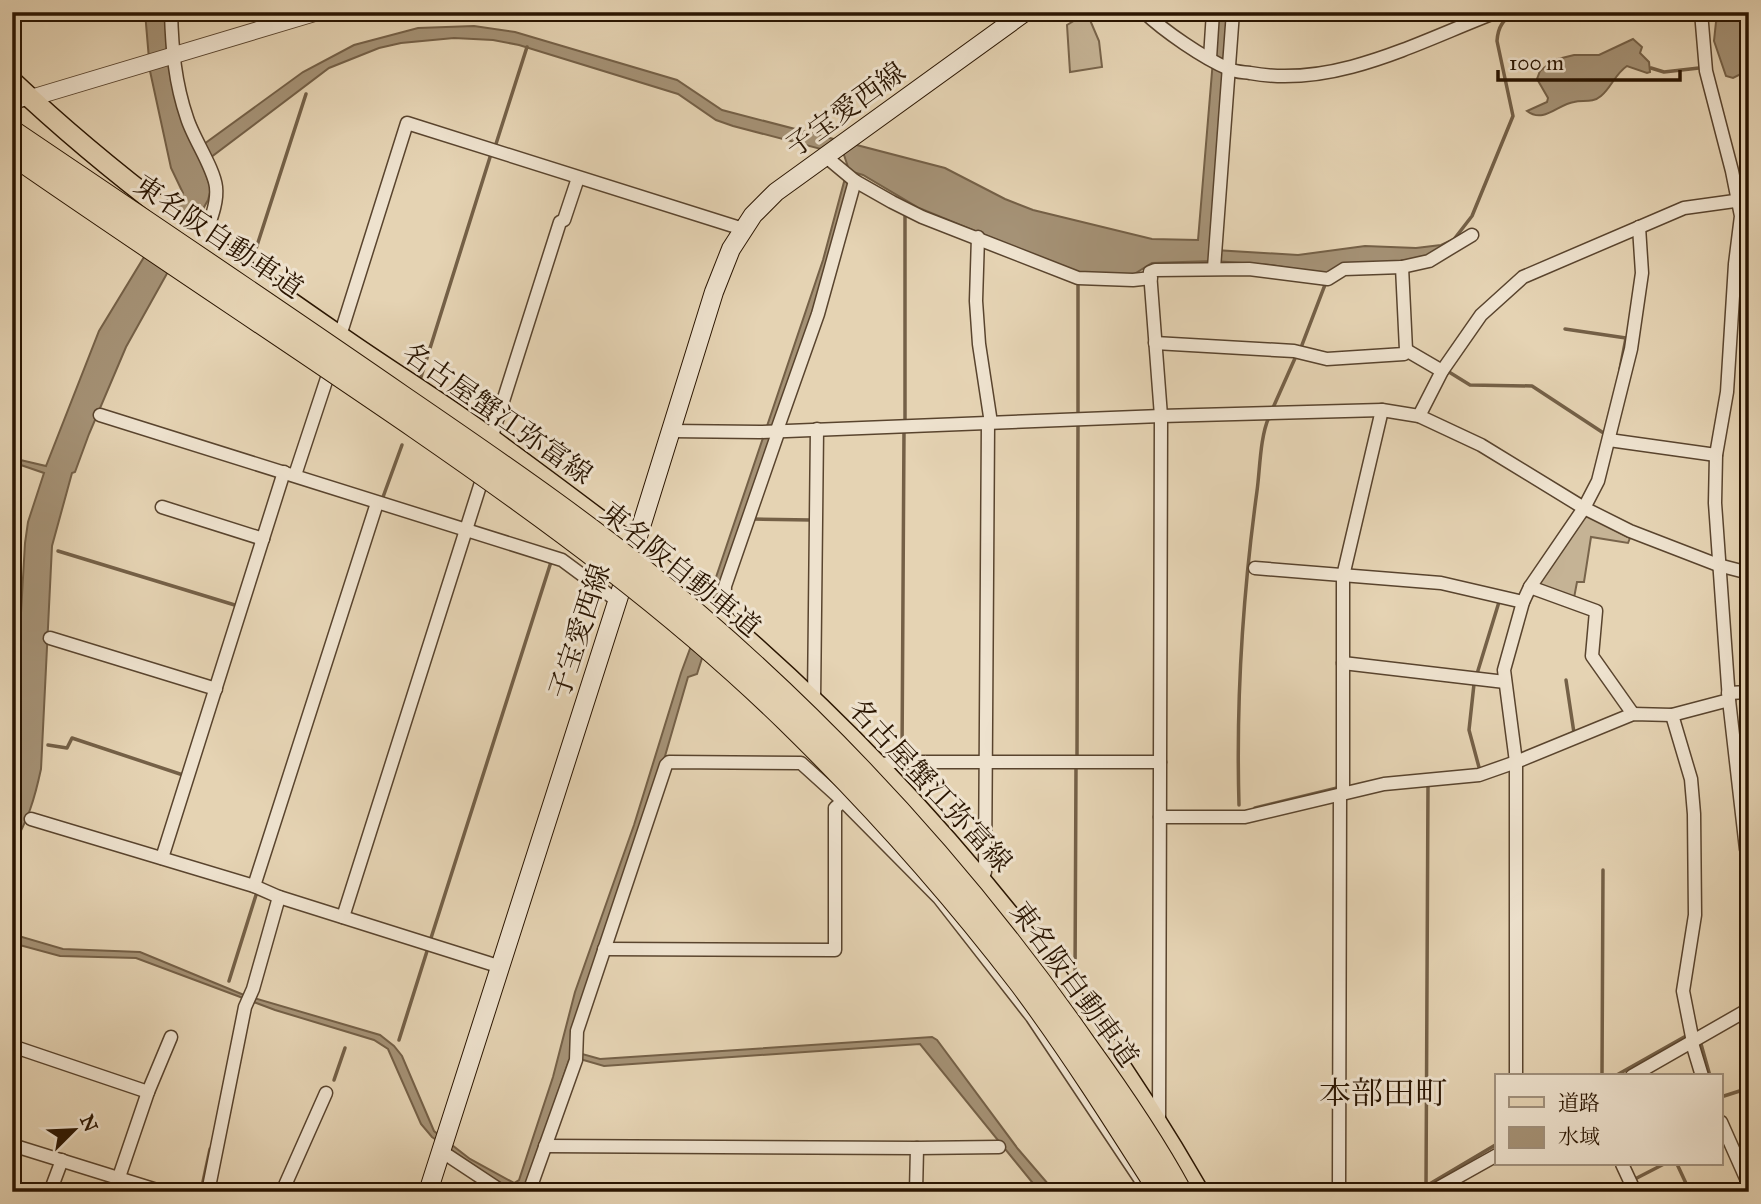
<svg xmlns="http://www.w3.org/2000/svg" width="1761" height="1204" viewBox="0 0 1761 1204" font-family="'IM FELL Great Primer','Noto Serif JP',serif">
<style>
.green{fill:#c5b395;stroke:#78644b;stroke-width:2}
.water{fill:#a59276;stroke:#746047;stroke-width:2}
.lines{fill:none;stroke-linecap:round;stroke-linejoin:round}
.stream{stroke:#746047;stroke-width:3.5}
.minor-casing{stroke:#59442e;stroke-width:15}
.tertiary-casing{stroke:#59442e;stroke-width:18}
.secondary-casing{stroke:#2a1501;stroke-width:20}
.primary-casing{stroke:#2a1501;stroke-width:22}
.minor{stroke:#eee2ce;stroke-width:12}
.tertiary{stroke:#eee2ce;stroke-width:16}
.secondary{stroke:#eee2ce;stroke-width:18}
.primary{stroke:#e5d3b3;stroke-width:19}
.motorway-bridge-casing{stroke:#2a1501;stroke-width:25;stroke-linecap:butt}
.motorway-bridge{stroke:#e5d3b3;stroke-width:23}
.labels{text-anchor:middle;stroke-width:6;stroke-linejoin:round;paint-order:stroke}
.street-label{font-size:28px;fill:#2a1501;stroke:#eee2ce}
.quarter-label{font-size:32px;fill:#2a1501;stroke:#eee2ce}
</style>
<rect width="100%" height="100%" fill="#e5d3b3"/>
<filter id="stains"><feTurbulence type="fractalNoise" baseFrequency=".00286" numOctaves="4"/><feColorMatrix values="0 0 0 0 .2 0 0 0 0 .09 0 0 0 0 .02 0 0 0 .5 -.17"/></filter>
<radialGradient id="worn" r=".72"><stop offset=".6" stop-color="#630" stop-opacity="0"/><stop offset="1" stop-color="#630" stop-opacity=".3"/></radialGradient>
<!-- green -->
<g class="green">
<polygon points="1087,13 1099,41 1102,67 1070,72 1067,25"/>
<polygon points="1588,516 1630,538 1628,543 1591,537 1584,582 1577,582 1574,598 1541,587 1539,581 1583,519"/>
</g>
<!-- water -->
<g class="water">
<path d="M145,12H166L167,55L204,144L303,72L354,45L418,28L474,26L515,32L677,80L722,110L945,168L1005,199L1033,210L1152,239L1198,240L1217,12H1230L1215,250L1298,255L1365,246L1416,248L1441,245L1458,237L1431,257L1326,274L1271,265L1214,261L1152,263L1131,276L1078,273L919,208L863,175L853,172L844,212L697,674L688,677L663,763L573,1028L582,1054L600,1059L932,1037L937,1040L1018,1149L1055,1192H1040L920,1044L604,1066L580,1059L569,1060L526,1188L527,1192H513L432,1137L421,1124L388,1049L374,1040L275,1010L136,958L60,956L12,943V934L63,949L140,952L244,995L380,1035L394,1046L402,1056L434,1131L470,1159L514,1183L519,1180L553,1077L575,992L634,825L681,673L711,592L823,260L848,167L844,155L733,126L716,120L678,94L519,45L493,40L454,38L401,43L379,48L329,68L210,158L204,168L211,189L208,200L126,347L89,434L75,472L72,473L52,546L41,769C35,797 28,822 12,846V769L25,543L28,522L44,473L12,462V458L46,466L99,331L183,193L171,168L150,71Z"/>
<polygon points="1749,15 1749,62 1741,74 1733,78 1726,76 1714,41 1716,22 1723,17"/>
<path d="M1633,39L1642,47L1640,53L1649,62L1650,72L1647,73L1627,66C1615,74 1611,88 1601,96C1593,103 1583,100 1574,102C1558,104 1544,124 1527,111L1547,102L1548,98L1537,79L1540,71L1554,60L1574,55H1599Z"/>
</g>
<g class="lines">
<!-- stream -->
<g class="stream">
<polyline points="1651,68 1664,72 1699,68"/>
<polyline points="495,147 527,47"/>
<path d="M1455,238L1472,216L1513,116L1497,41C1498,26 1503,21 1514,12"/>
<polyline points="252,261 306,94"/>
<polyline points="1078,284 1078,413"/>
<polyline points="1565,329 1626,338 1620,369"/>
<polyline points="1300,350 1326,282"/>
<polyline points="1449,372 1470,385 1532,386 1605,434 1606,431"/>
<polyline points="421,377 491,154"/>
<polyline points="1272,410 1296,356"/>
<polyline points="905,421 905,213"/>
<polyline points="383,497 402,445"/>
<polyline points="753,519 811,520"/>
<polyline points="58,551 238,606"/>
<polyline points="1476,677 1499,602"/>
<polyline points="1566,680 1574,733 1570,734"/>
<polyline points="1474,684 1469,730 1480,771"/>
<polyline points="48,745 67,748 72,738 183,775"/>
<polyline points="902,758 904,430"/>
<polyline points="1077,758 1078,424"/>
<path d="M1239,805C1236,702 1243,593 1257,491C1260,469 1260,437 1269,417"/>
<polyline points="1255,808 1337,788"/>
<polyline points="431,938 551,562"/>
<polyline points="1075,980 1076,766"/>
<polyline points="229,981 256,895"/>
<polyline points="399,1040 428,948"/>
<polyline points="1701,1044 1710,1076"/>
<polyline points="1602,1076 1603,870"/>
<polyline points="1615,1076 1686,1036"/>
<polyline points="334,1080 345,1048"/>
<polyline points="1724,1096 1749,1088"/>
<polyline points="1677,1164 1690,1192"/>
<polyline points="1633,1180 1664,1164"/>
<polyline points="1426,1186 1428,784"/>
<polyline points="201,1191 210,1149"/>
<polyline points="1416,1192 1497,1144"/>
<polyline points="1614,1192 1628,1184"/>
</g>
<defs>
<g id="minor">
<path d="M171,12C172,49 175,83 187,118C193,138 214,168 216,187C218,204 209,223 204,239"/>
<path d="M1144,12C1164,31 1203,58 1229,69C1235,72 1243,72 1250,73C1335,89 1420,41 1497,12"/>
<polyline points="1701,12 1706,71 1732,171 1741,216 1735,264 1727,392 1716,455 1715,503 1729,700 1746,849 1749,855"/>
<polyline points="1210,58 1213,12"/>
<polyline points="12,103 31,98"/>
<polyline points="825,156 855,181 892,202 922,217 1078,278 1133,280 1151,278"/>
<polyline points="978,237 976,301 979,344 991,423"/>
<polyline points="1214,268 1233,12"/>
<polyline points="338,342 407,123 743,229"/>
<polyline points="1155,343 1294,351 1327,359 1404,354 1406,350 1402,267"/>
<polyline points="1406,350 1442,371"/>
<polyline points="100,415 562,560 616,600"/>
<polyline points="1419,416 1442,371 1481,315 1523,277 1684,208 1749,199"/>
<polyline points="777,430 818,314 855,181"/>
<polyline points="671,431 760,432 1161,416 1382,410 1419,416 1481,445 1584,508 1630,531 1718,565 1749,573"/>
<polyline points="491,439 560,222 564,220 578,178"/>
<polyline points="1609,440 1716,455"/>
<polyline points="295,475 331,366"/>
<polyline points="162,507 263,539"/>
<polyline points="1255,568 1441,583 1523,602"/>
<polyline points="1530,587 1596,611 1592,656 1633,714"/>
<polyline points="724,620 725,586 779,430"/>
<polyline points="50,638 216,689"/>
<polyline points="1343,663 1505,682"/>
<polyline points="1728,693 1749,692"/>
<polyline points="814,701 817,429"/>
<polyline points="1672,715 1691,779 1694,814 1695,915 1683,991 1693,1042"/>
<polyline points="879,765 892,762 1160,762"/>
<polyline points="1343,794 1343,576 1382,410"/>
<polyline points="1160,817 1245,817 1384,784 1479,775 1516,762 1633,714 1672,715 1729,700"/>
<polyline points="31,819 254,886 279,897 501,967"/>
<polyline points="162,858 284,472"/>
<polyline points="982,878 985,872 988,423"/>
<polyline points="254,886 377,503"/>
<polyline points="343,917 485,470"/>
<polyline points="604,949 835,950 835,808 843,801"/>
<polyline points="1692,1043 1702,1076"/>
<polyline points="12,1046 148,1092"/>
<polyline points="1516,1076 1516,762 1504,670 1523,602 1530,587 1584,508 1598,481 1631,349 1642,273 1639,227"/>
<polyline points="1632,1076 1749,1009"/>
<polyline points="1721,1122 1749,1185"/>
<polyline points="1159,1125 1161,416 1150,272 1155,270 1249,269 1328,279 1344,269 1402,267 1429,261 1472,235"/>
<polyline points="12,1145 163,1192"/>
<polyline points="545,1146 917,1148 916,1192"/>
<polyline points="917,1148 999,1147"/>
<polyline points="441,1151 503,1192"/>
<polyline points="1622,1164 1635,1192"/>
<polyline points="119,1177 148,1092 171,1037"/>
<polyline points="50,1192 62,1160"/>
<polyline points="208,1192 245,1007 253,989 279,897"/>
<polyline points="282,1192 326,1093"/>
<polyline points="532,1192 530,1189 576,1060 577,1031 666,765 669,762 801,763 843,801 939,898 1032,1017 1148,1191"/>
<polyline points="1339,1192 1340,795"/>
<polyline points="1431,1192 1497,1155"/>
</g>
<polyline id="tertiary" points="31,98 318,12"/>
<polyline id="secondary" points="428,1192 635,546 714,292 731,249 753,215 776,192 1025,12"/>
<path id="primary" d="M12,81C113,177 229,260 344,339C393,373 445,405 494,441C573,499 653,558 728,623C917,787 1074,975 1199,1192"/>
</defs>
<!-- minor casing -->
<use href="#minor" class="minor-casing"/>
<!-- tertiary casing -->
<use href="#tertiary" class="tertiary-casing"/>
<!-- secondary casing -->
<use href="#secondary" class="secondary-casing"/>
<!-- primary casing -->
<use href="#primary" class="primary-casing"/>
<!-- minor -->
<use href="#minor" class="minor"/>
<!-- tertiary -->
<use href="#tertiary" class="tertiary"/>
<!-- secondary -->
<use href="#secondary" class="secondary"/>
<!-- primary -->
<use href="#primary" class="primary"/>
<defs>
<g id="motorway-bridge">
<path d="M12,132C142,220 273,308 403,398C504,467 606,537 699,617C845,743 974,886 1084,1044C1118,1091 1152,1140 1180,1192"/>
<path d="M12,153C146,246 282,335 416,427C545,516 673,609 786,719C870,801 949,889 1021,983C1071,1050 1116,1121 1161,1192"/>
</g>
</defs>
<!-- motorway-bridge casing -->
<use href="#motorway-bridge" class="motorway-bridge-casing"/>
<!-- motorway-bridge -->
<use href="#motorway-bridge" class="motorway-bridge"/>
</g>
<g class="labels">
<!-- street labels -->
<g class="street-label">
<text transform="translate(845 109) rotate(-36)" y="10">子宝愛西線</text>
<text transform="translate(219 236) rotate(34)" y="10">東名阪自動車道</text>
<text transform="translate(498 413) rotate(35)" y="10">名古屋蟹江弥富線</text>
<text transform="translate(681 569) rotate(39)" y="10">東名阪自動車道</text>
<text transform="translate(579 631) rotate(-72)" y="10">子宝愛西線</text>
<text transform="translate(931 785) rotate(47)" y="10">名古屋蟹江弥富線</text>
<text transform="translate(1075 984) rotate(54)" y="10">東名阪自動車道</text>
</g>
<!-- quarter labels -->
<g class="quarter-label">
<text x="1383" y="1104">本部田町</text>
</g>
</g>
<!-- margin -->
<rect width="1761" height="1204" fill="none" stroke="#e5d3b3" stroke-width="42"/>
<rect x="14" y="14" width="1733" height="1176" fill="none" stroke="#2a1501" stroke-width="3.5"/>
<rect x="21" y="21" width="1719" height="1162" fill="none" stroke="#2a1501" stroke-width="2"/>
<!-- legend -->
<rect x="1495" y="1074" width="228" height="91" fill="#eee2ce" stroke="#a0907c" stroke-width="2"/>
<rect x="1509" y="1097" width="35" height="10" fill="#e5d3b3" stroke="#a0907c" stroke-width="2"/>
<text x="1558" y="1110" font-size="21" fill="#2a1501">道路</text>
<rect x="1509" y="1127" width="35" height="21" fill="#a59276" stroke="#a0907c" stroke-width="2"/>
<text x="1558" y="1144" font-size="21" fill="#2a1501">水域</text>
<!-- north arrow -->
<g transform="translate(74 1130) rotate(66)" stroke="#eee2ce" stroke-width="5" paint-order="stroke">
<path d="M0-5L12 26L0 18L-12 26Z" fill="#2a1501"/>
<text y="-10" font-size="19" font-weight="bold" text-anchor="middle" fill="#2a1501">N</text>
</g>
<!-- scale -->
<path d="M1498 70v10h182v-10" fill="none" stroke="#2a1501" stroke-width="3.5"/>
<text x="1509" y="70" font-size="21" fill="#2a1501" stroke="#eee2ce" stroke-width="5" paint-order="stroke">100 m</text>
<rect width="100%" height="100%" filter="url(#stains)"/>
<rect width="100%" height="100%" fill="url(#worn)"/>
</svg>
